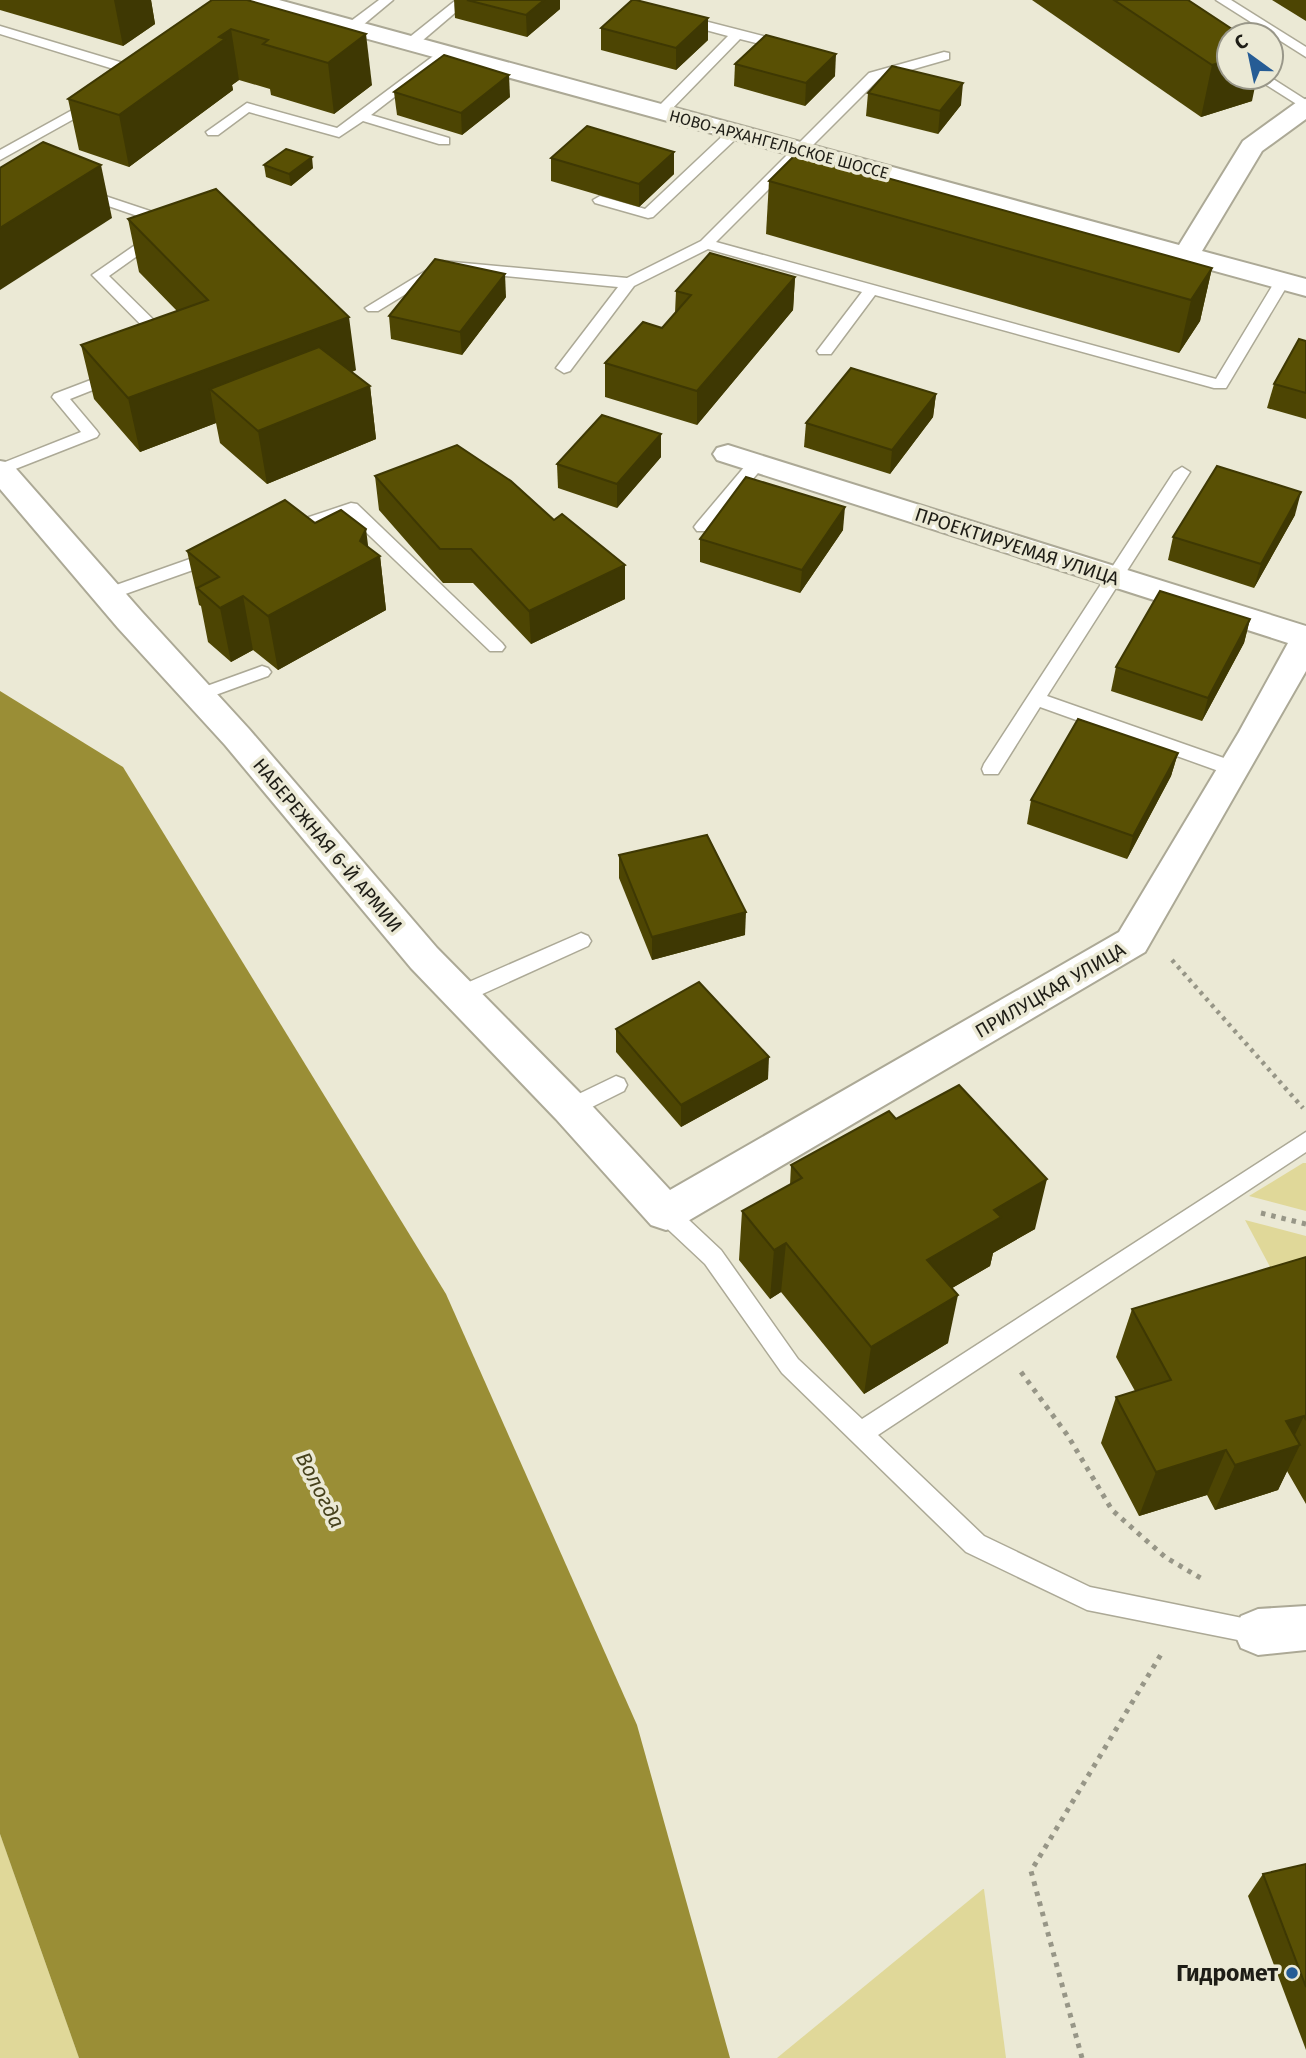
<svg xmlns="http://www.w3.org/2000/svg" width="1306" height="2058" viewBox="0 0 1306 2058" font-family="'Fira Sans',sans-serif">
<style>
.green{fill:#e0d899}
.water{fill:#9a8e36}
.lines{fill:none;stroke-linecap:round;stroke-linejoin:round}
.service-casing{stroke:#aca996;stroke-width:3}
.minor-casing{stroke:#aca996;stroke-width:4}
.path-far1{stroke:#979687;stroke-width:4.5;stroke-dasharray:3.5 5;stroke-linecap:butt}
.path{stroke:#979687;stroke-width:5;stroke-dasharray:4.5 6;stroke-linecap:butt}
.service{fill:#fff;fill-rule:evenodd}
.minor{fill:#fff;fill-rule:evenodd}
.wall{fill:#4d4503}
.shaded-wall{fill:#3e3803}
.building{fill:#595004;stroke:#3e3803;stroke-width:2}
.poi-dot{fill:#265c95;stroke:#ebe9d5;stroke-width:2.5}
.labels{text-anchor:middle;stroke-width:7;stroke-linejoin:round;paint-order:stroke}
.far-street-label{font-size:16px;fill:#1e1d16;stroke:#ebe9d5}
.street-label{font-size:19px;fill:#1e1d16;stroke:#ebe9d5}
.water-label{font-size:21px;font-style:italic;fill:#46411c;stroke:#ebe9d5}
.near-poi-label{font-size:23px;font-weight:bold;fill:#1e1d16;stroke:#ebe9d5;text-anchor:end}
</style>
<rect width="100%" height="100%" fill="#ebe9d5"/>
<!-- green -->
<g class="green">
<polygon points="1303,1163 1306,1163 1306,1211 1249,1196"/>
<polygon points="1245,1220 1306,1236 1306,1271 1275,1276"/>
<polygon points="0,1834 79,2058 0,2058"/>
<polygon points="984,1889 1006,2058 777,2058 983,1889"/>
</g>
<!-- water -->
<polygon class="water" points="0,691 123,767 446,1294 637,1725 730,2058 79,2058 0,1834"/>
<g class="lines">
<defs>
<g id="service">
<polygon points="379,0 393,0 357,30 347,30 347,24"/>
<polygon points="456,0 470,0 416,46 406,46 406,40"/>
<polygon points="1216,0 1231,0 1306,47 1306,57"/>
<polygon points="681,15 794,44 796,47 789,51 740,39 666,115 656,115 656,109 728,36 676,22 676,16"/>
<polygon points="0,26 143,69 145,72 143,75 133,75 0,34"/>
<polygon points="444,48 449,49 449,55 371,115 449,138 449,144 439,144 363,121 339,137 249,112 218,135 208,135 206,132 247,103 337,128"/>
<polygon points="944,52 949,53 949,59 879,79 716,242 1216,379 1277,278 1287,278 1290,281 1226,388 1214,388 875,295 831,354 819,354 817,351 862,292 708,249 634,286 570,371 564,373 556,368 618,287 445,270 378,311 368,311 365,308 442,261 627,278 701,241 869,73"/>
<polygon points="1254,77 1270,77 1306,100 1306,110"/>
<polygon points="94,98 101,102 99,105 0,160 0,150"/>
<polygon points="735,128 740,129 740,135 653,217 648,218 595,203 593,200 600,196 645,209 730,129"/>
<polygon points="84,189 180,221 182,224 109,276 174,340 176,343 174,346 162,346 92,275 164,225 79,196 77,193 79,190"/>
<polygon points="117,370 123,372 125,375 123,378 70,399 97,431 99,434 97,437 0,475 0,464 81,432 52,397 54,394"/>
<polygon points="757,458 765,463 763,467 709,531 697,531 694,527 697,523 751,459"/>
<polygon points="1182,467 1190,472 1047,696 1241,764 1243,769 1241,774 1227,774 1040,707 998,774 984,774 982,769 984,764 1174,472"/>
<polygon points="351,503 357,504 502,643 505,647 502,651 490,651 348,515 288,535 279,530 282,526"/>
<polygon points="218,549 224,551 227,555 224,559 114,598 108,600 99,594 102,590"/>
<polygon points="262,666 268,668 271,672 268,676 199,701 193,699 190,695 193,691"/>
<polygon points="581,933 588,936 591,941 588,946 467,1001 460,1003 453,1001 450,995 453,989"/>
<polygon points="616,1076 624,1079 627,1085 624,1091 578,1114 570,1117 562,1114 559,1108 562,1102"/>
<polygon points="1306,1132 1306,1152 878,1435 984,1536 1090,1587 1267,1623 1271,1632 1267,1641 1258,1644 1087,1610 966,1552 782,1373 705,1264 658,1220 655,1213 658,1206 666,1204 674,1206 721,1250 798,1359 862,1419"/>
</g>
<g id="minor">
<polygon points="240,0 279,0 1179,245 1243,141 1297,102 1306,99 1306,119 1262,151 1202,251 1306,279 1306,296 244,5"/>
<polygon points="728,445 1306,626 1306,671 1145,952 681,1225 666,1230 651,1225 556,1119 411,968 225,745 118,628 0,489 0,461 11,463 142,612 249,729 437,948 584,1097 670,1190 1119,932 1239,732 1288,643 717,460 713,454 717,448"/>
<polygon points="1306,1606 1306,1650 1258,1655 1241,1648 1234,1632 1241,1616 1258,1609"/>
</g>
</defs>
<!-- service casing -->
<use href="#service" class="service-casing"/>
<!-- minor casing -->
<use href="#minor" class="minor-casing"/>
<!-- path-far1 -->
<polyline class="path-far1" points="1172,960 1303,1108"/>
<!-- path -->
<g class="path">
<polyline points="1261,1213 1306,1224"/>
<polyline points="1021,1372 1068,1436 1112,1510 1165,1557 1204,1580"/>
<polyline points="1082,2058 1031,1871 1163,1651"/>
</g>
<!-- service -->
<use href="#service" class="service"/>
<!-- minor -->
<use href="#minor" class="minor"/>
</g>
<!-- wall -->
<g class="wall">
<polygon points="0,0 151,0 155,24 123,46 0,10"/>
<polygon points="212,0 372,85 334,114 271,95 270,89 239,80 232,85 233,90 129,167 79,150 68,99"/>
<polygon points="454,0 560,0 560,9 527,37 455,18"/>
<polygon points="1032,0 1188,0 1252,101 1201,117"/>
<polygon points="1272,0 1306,0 1306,21"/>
<polygon points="601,28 708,40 676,70 601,50"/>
<polygon points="735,64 835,76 805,106 734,86"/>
<polygon points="394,92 510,97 462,135 397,115"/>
<polygon points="868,93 961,105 938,134 866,116"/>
<polygon points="551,158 674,174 639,207 551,181"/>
<polygon points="264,165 313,168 291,186 266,177"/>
<polygon points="769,181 1212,268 1200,321 1179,353 766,234"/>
<polygon points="128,219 356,370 352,372 370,386 376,439 267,484 220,443 216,423 140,452 94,399 81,345 177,311 139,272"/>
<polygon points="795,277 793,310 697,425 605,397 605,363 662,328 675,313 676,291"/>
<polygon points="506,297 462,355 391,339 389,316"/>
<polygon points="1306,341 1306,419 1267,408 1274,384"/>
<polygon points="936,394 933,417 890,474 804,447 806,423"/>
<polygon points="661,434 661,457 617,508 558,488 557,464"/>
<polygon points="375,476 625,599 531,644 473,583 443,583 379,510"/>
<polygon points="1295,515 1254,588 1168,560 1173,537"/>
<polygon points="315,523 368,547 380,556 386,610 278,670 253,650 231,662 208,642 201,606 199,605 187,551"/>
<polygon points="843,530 800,593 700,562 700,539"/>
<polygon points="1250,619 1244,643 1202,721 1111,691 1116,667"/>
<polygon points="1178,753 1171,776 1127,859 1027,824 1031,800"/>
<polygon points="619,855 745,935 652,960 619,878"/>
<polygon points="616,1029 768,1079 681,1127 616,1052"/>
<polygon points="896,1119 1035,1229 993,1253 990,1266 952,1288 948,1343 864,1394 781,1292 770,1299 739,1260 742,1211 790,1185 791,1165"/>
<polygon points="1306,1257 1306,1504 1287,1471 1278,1490 1215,1510 1207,1495 1139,1516 1101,1443 1116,1397 1135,1391 1116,1357 1132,1309"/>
<polygon points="1306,1864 1306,2050 1248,1896 1263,1874"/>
</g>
<!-- shaded-wall -->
<g class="shaded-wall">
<polygon points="114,0 151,0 155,24 123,46"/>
<polygon points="544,0 560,0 560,9 527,37 526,15"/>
<polygon points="708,18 708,40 676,70 676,48"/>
<polygon points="231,29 239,80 232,85 233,90 129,167 119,115"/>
<polygon points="366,34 372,85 334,114 328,63"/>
<polygon points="836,54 835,76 805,106 806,83"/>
<polygon points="1229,60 1229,77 1257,77 1252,101 1201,117 1212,65"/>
<polygon points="509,75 510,97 462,135 461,113"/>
<polygon points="963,83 961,105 938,134 940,111"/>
<polygon points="674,152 674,174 639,207 639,184"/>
<polygon points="312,157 313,168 291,186 289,174"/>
<polygon points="101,165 112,218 0,290 0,228"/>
<polygon points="1212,268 1200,321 1179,353 1191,300"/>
<polygon points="505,274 506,297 462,355 460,332"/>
<polygon points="795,277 793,310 697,425 697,391"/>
<polygon points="349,317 356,370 239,414 210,389 216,423 140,452 128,398"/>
<polygon points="370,386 376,439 267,484 258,431"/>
<polygon points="936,394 933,417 890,474 892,450"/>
<polygon points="661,434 661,457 617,508 617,484"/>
<polygon points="1301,492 1295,515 1254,588 1261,564"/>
<polygon points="845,507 843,530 800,593 802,570"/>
<polygon points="366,529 370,561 380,556 386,610 278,670 268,616 360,541"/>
<polygon points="625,565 625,599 531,644 529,611"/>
<polygon points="243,596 253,650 231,662 220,608"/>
<polygon points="1250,619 1244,643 1202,721 1208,698"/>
<polygon points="1178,753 1171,776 1127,859 1133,836"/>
<polygon points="746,912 745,935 652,960 652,937"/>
<polygon points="769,1057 768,1079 681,1127 681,1105"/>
<polygon points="1047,1179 1035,1229 993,1253 990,1266 918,1308 927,1260 994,1210"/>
<polygon points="786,1243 781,1292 770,1299 774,1250"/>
<polygon points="958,1295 948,1343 864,1394 871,1347"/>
<polygon points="1304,1416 1288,1449 1300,1445 1278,1490 1215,1510 1235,1465 1286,1421"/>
<polygon points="1226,1450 1207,1495 1139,1516 1156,1472"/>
</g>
<!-- building -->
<g class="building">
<polygon points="212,0 247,0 366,34 328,63 263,44 268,40 231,29 219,37 225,39 119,115 68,99"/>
<polygon points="467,0 544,0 526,15"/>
<polygon points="632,0 636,0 708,18 676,48 601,28"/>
<polygon points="1114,0 1188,0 1241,35 1229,35 1229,60 1212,65"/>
<polygon points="766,35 836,54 806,83 735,64"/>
<polygon points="444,55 509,75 461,113 394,92"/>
<polygon points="892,66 963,83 940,111 868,93"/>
<polygon points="587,126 674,152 639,184 551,158"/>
<polygon points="43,142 101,165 0,228 0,168"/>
<polygon points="286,149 312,157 289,174 264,165"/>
<polygon points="797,153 1212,268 1191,300 769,181"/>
<polygon points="216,189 349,317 128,398 81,345 208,300 128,219"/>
<polygon points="710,253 795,277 697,391 605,363 643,322 662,328 691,295 676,291"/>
<polygon points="435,259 505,274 460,332 389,316"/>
<polygon points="1299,339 1306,341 1306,393 1274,384"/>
<polygon points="319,347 370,386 258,431 210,389"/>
<polygon points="851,368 936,394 892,450 806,423"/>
<polygon points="602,415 661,434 617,484 557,464"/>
<polygon points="457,445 511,481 554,520 562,514 625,565 529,611 471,549 440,549 375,476"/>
<polygon points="1217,466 1301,492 1261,564 1173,537"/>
<polygon points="746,477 845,507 802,570 700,539"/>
<polygon points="285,500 315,523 341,510 366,529 360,541 380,556 268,616 243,596 220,608 197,588 219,577 187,551"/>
<polygon points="1160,591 1250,619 1208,698 1116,667"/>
<polygon points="1078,719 1178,753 1133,836 1031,800"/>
<polygon points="707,835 746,912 652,937 619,855"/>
<polygon points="699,982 769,1057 681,1105 616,1029"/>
<polygon points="959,1085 1047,1179 994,1210 1001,1217 927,1260 958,1295 871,1347 786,1243 774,1250 742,1211 802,1178 791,1165 889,1111 896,1119"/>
<polygon points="1306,1257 1306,1420 1304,1416 1286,1421 1300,1445 1235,1465 1226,1450 1156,1472 1116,1397 1171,1380 1132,1309"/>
<polygon points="1306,1864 1306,1987 1263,1874"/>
</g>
<!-- markers -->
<circle class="poi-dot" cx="1292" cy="1973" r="7"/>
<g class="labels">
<!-- far-street labels -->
<g class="far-street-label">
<text transform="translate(779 144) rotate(15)" y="6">НОВО-АРХАНГЕЛЬСКОЕ ШОССЕ</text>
</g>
<!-- street labels -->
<g class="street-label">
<text transform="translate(1017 546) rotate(18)" y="7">ПРОЕКТИРУЕМАЯ УЛИЦА</text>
<text transform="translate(328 845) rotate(50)" y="7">НАБЕРЕЖНАЯ 6-Й АРМИИ</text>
<text transform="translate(1050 990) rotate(-30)" y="7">ПРИЛУЦКАЯ УЛИЦА</text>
</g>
<!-- water labels -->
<g class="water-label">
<text transform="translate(320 1490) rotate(63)" y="7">Вологда</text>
</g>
<!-- near-poi labels -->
<g class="near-poi-label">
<text x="1278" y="1981">Гидромет</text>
</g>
</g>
<!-- north arrow -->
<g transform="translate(1250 56) rotate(327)"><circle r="33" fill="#ebe9d5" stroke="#999789" stroke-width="2"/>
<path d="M0-5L12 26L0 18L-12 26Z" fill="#265c95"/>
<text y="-10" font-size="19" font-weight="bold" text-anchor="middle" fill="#1e1d16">С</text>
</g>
</svg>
